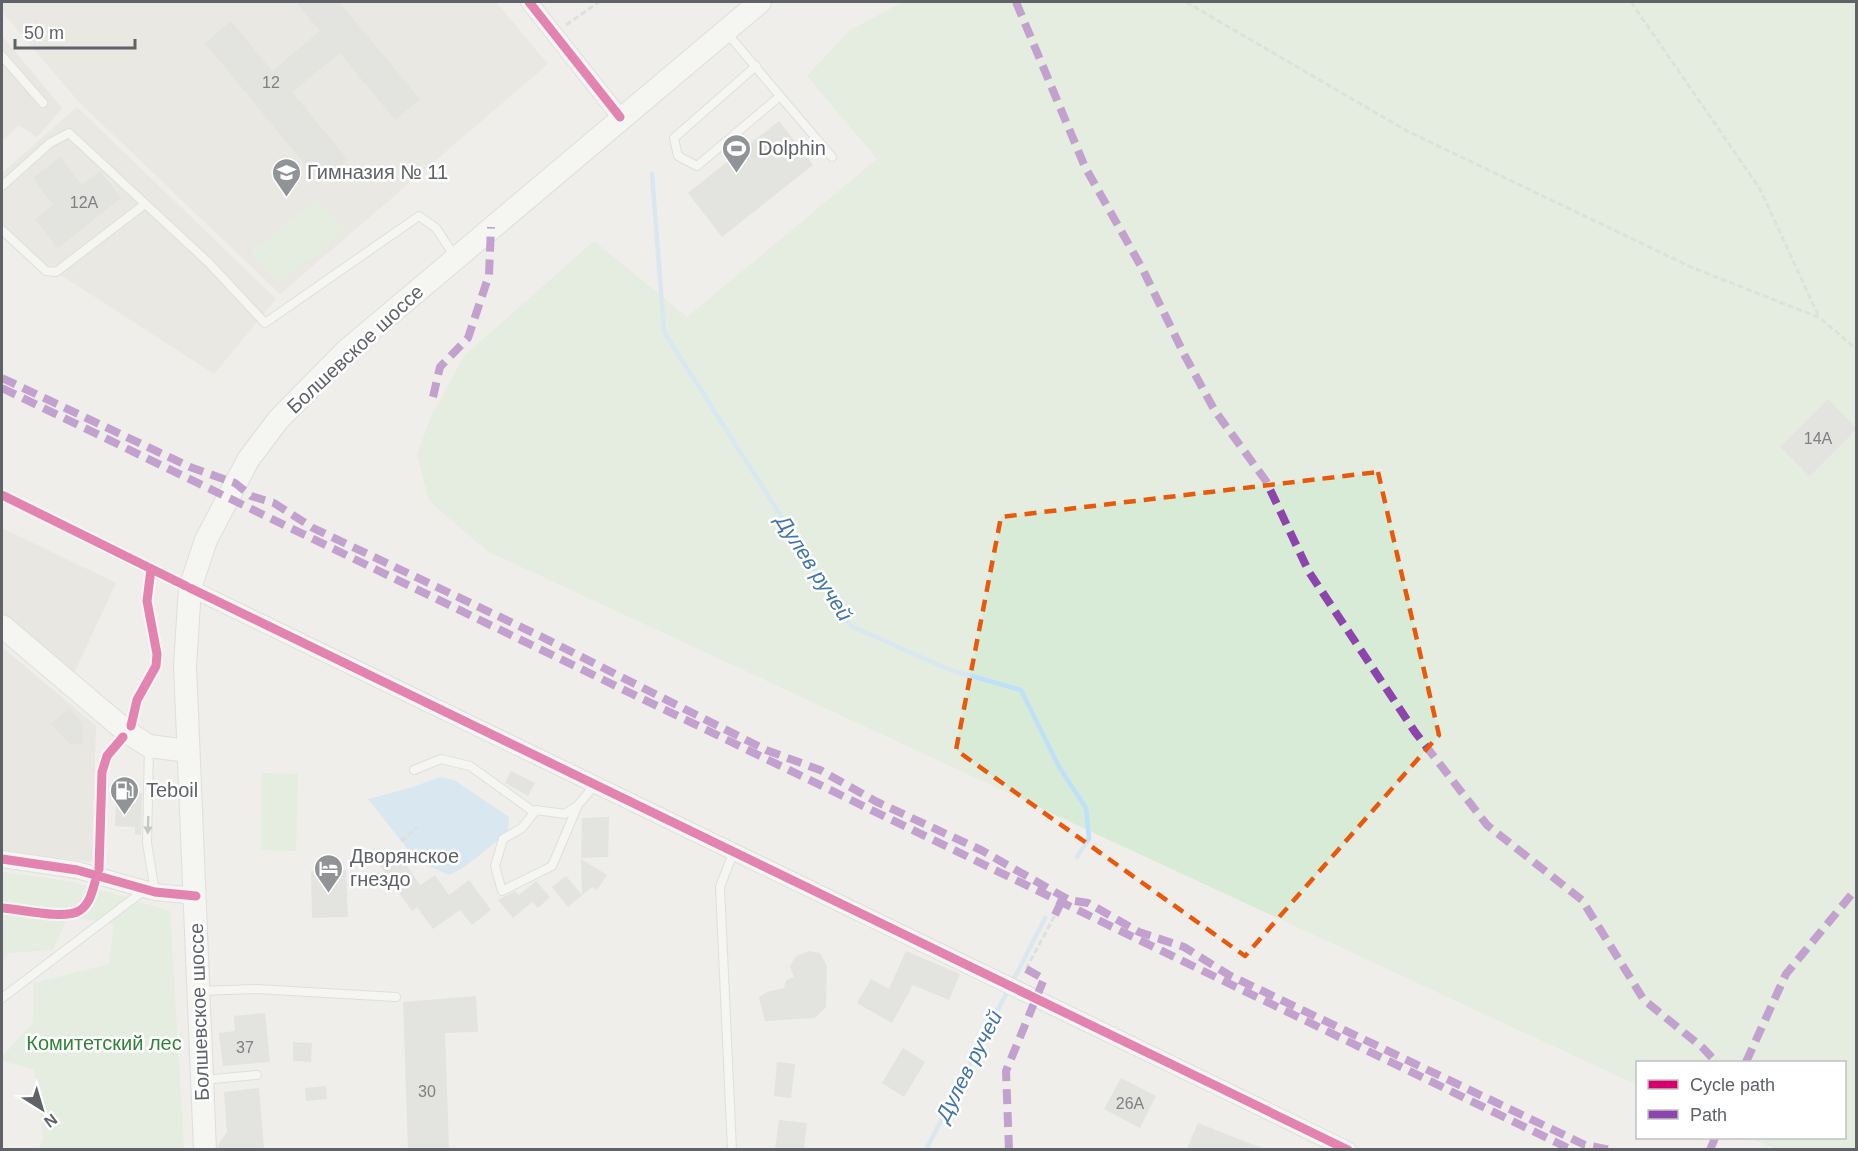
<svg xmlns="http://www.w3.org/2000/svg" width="1858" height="1151" viewBox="0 0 1858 1151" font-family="Helvetica,sans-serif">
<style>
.industrial{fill:#dfddda}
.education{fill:#e2e0da}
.green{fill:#d8ebd6}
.water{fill:#bfe0f9}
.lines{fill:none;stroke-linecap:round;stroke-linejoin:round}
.stream{stroke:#bfe0f9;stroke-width:4.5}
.building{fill:#d6d5d3}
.lane-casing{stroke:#cbcccc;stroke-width:10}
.street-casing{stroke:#cbcccc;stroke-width:18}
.secondary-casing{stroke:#cacacb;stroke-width:24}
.path{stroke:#cacfcc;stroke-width:3;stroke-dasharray:6 3;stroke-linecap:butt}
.lane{stroke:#fdfcfc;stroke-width:8}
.street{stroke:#fdfcfc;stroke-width:16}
.secondary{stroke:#fdfcfc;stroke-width:22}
.quiet{stroke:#8e44ad;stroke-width:8;stroke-dasharray:15 8;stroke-linecap:butt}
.cycleway-casing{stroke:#fff;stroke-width:13}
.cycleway{stroke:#d6006c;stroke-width:9}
.oneway{fill:#96999c}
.marked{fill:none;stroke:#e8590c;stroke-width:4.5;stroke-dasharray:12 8;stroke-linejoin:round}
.labels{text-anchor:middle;stroke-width:5;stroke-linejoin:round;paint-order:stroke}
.number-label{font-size:16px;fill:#7e8184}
.poi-label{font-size:20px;fill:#5f6368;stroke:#fff;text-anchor:start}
.street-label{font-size:20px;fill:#5f6368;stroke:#fff}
.park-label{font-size:20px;fill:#348238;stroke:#fff}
.water-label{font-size:21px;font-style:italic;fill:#4174aa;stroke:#fff}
</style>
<rect width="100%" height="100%" fill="#efeeea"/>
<!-- industrial -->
<g class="industrial">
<polygon points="2,36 62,108 37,137 19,125 2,141"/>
<polygon points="2,528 116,583 74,673 2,615"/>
<polygon points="2,647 96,726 92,862 2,850"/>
</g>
<!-- education -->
<g class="education">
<polygon points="2,2 496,2 548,64 280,294 78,101 2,12"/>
<polygon points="77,107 276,299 214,374 2,237 2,173"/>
</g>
<!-- green -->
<g class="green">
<polygon points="903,2 1856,2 1856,1149 1776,1149 1750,1138 1844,1138 1844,1062 1638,1062 1637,1085 487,551 429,501 417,455 430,419 464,356 594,241 687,317 877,159 807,76 850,30"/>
<polygon points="318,198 345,232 277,284 251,251"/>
<polygon points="262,773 298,774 296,851 261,850"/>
<polygon points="2,872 74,882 170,911 184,1149 38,1149 43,1139 34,1069 2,1061 2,1057 33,1022 34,983 109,964 114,924 68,916 53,950 8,953 2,964"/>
</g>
<!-- water -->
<path class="water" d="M440,777L454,780L509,817L508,833C487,847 472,865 449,875L417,861L368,799L413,787Z"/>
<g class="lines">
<!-- stream -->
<g class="stream">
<polyline points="652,174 664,332 851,626 950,670 1021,690 1059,767 1086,808 1089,838 1077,857"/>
<polyline points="1012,983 1045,918"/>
<polyline points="926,1150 1008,990"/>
</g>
</g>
<!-- building -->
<g class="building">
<polygon points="296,2 339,2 420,99 395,120 340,53 292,92 348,160 320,183 205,43 231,21 272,71 320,31"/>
<polygon points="779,121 813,165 722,237 688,193"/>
<polygon points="60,157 82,185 100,171 121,198 58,248 35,219 53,205 33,178"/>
<polygon points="1828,399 1857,429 1810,476 1780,447"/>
<polygon points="69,708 82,723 83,744 70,744 51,724"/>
<polygon points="511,771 535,783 528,796 505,783"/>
<polygon points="137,792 142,793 141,835 135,834 135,827 115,826 116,802 136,803"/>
<polygon points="609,817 608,857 581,858 582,818"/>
<polygon points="399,854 420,885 435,875 449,895 469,880 491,910 472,925 460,910 433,929 417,907 412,911 380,866"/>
<polygon points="581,859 607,875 597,890 592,887 568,907 552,887 566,876 582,895"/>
<polygon points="346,870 348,917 312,918 311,871"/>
<polygon points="536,881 550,897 538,908 532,902 513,918 498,900 515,891 519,895"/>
<polygon points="809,951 820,953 827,966 826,1007 815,1018 765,1021 759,997 767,992 784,988 786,980 794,977 790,966 796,956"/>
<polygon points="906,951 960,974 949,1000 913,985 892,1023 857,1003 871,979 889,989"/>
<polygon points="476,996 478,1032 445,1033 449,1149 408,1149 403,1002"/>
<polygon points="265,1013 270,1062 223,1066 219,1033 235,1031 234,1016"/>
<polygon points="293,1042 312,1043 311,1062 293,1061"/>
<polygon points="903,1048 925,1062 904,1097 882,1083"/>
<polygon points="777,1062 795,1064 791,1098 774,1096"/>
<polygon points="1121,1078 1156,1096 1140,1128 1104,1109"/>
<polygon points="326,1086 327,1099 306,1101 305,1088"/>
<polygon points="259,1088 264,1149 218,1149 218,1145 227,1132 224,1092"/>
<polygon points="779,1120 807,1123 804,1149 775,1149"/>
<polygon points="1198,1123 1264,1149 1187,1149"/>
</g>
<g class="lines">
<defs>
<g id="lane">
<polyline points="727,33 780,96 697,166 678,156 674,138 756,66"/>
<polyline points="2,56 43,103"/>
<polyline points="780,96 832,157"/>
<polyline points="2,186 50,143 69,133 209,263 265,323 419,216 436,228 455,257"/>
<polyline points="2,230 46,271 56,272 145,204"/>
<polyline points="149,746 147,843 155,892"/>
<polyline points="414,770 441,759 470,766 534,812"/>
<polyline points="578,805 565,814 536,810 522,828 503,839 495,866 502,891 552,866 578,805 595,785"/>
<polyline points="200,991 256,989 396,997"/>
<polyline points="2,998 146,889"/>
<polyline points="203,1080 257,1075"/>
<polyline points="732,1150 720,887 733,853"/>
</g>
<g id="street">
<polyline points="529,2 620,117"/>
<polyline points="190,588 1348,1150"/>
<polyline points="2,859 77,870 155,892 196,896"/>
</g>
<g id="secondary">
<polyline points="2,626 127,732 149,746 188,751"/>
<polyline points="205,1150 185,665 190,588 206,540 248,460 278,420 346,351 760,2"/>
</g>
</defs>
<!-- lane casing -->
<use href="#lane" class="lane-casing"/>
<!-- street casing -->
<use href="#street" class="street-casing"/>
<!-- secondary casing -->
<use href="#secondary" class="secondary-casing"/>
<!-- path -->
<g class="path">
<polyline points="1186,2 1407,131 1691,267 1820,318 1856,349"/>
<polyline points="1631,2 1760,189 1819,317"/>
<polyline points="566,25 599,2"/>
<polyline points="401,841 418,827"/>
<polyline points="1026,969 1055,915"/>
</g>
<!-- lane -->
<use href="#lane" class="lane"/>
<!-- street -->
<use href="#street" class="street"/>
<!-- secondary -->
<use href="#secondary" class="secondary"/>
<!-- quiet -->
<g class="quiet">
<polyline points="1016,2 1085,167 1142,268 1185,356 1215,411 1266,481 1309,572 1415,732 1487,825 1582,900 1644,1000 1703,1048 1716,1062"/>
<polyline points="2,378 190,467 235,483 251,496 274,503 313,528 542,637 766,750 820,770 877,802 981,850 1069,900 1088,903 1139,932 1184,947 1229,975 1585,1145 1611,1150"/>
<polyline points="2,388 1572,1150"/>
<polyline points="433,397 440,367 468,338 489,275 491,227"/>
<polyline points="1055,915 1064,896"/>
<polyline points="1746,1062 1786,974 1856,889"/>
<polyline points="1009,1150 1006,1071 1044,979 1026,969"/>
<polyline points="1710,1150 1715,1138"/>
</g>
<defs>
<g id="cycleway">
<polyline points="529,2 620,117"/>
<polyline points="2,495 186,586"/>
<polyline points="190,588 1348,1150"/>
<polyline points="131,726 137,700 156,666 157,654 147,601 151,569"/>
<polyline points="2,859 77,870 155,892 196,896"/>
<polyline points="99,869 102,772 107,756 123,737"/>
<path d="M2,908C20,909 63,920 79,911C89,905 92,893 95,882"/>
</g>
</defs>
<!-- cycleway casing -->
<use href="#cycleway" class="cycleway-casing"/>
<!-- cycleway -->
<use href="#cycleway" class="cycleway"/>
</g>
<!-- one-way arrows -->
<defs><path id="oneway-solid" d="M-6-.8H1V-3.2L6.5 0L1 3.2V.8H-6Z" transform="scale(1.5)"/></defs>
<use class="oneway" href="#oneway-solid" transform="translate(148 825) rotate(92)"/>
<!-- marked area -->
<path d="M0 0H1858V1151H0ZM1378,472L1439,735L1245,956L956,750L1001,517Z" fill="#efeeea" fill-opacity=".55" fill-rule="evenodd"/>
<path class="marked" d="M1378,472L1439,735L1245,956L956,750L1001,517Z"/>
<!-- icons -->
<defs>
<symbol id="stadium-pin" viewBox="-11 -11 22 30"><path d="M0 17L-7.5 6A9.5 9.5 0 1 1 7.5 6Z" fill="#919496" stroke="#fff"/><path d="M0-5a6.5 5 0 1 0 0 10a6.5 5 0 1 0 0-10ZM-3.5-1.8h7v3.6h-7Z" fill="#fff"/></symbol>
<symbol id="school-pin" viewBox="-11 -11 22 30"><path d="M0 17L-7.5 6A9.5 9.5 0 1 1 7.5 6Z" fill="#919496" stroke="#fff"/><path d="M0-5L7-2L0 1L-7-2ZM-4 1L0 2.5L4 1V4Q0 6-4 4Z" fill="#fff"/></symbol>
<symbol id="fuel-pin" viewBox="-11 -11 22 30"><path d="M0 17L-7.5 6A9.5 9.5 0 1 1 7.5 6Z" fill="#919496" stroke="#fff"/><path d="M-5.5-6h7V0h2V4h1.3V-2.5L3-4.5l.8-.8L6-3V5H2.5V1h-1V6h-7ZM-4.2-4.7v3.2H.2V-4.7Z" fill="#fff"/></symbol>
<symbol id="hotel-pin" viewBox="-11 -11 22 30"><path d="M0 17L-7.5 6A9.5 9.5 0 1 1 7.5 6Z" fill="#919496" stroke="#fff"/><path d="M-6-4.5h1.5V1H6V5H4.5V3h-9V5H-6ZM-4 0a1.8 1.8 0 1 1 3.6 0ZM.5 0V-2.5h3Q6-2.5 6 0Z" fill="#fff"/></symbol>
</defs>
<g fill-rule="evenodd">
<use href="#stadium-pin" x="720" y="132" width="33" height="45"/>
<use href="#school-pin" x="270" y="156" width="33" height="45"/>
<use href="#fuel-pin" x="108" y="774" width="33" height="45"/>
<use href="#hotel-pin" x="312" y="852" width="33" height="45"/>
</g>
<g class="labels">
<!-- number labels -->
<g class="number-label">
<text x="271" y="88">12</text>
<text x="84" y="208">12А</text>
<text x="1818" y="444">14А</text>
<text x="245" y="1053">37</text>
<text x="427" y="1097">30</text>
<text x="1130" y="1109">26А</text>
</g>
<!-- poi labels -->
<g class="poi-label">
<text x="758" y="155">Dolphin</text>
<text x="307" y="179">Гимназия № 11</text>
<text x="146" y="797">Teboil</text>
<text x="350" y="863">Дворянское<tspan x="350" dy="23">гнездо</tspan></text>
</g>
<!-- street labels -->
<g class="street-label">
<text transform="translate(355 349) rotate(-43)" y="7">Болшевское шоссе</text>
<text transform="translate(199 1012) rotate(-92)" y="7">Болшевское шоссе</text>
</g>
<!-- park labels -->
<g class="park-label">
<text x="104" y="1050">Комитетский лес</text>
</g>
<!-- water labels -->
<g class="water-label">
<text transform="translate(814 568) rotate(57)" y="7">Дулев ручей</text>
<text transform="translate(969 1066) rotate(-63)" y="7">Дулев ручей</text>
</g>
</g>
<!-- border -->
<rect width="1858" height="1151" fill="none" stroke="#5f6368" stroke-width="6"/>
<!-- legend -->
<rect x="1636" y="1061" width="210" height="78" fill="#ffffff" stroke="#bfc1c3" stroke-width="1.5"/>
<rect x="1648" y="1080" width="30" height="9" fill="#d6006c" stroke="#bfc1c3" stroke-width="1.5"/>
<text x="1690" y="1091" font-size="18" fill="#5f6368">Cycle path</text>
<rect x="1648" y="1110" width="30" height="9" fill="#8e44ad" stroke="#bfc1c3" stroke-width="1.5"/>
<text x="1690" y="1121" font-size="18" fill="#5f6368">Path</text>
<!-- north arrow -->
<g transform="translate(42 1109) rotate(143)" stroke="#ffffff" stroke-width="4.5" paint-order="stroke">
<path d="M0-4.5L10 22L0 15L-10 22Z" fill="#5f6368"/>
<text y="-9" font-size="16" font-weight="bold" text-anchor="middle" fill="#5f6368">N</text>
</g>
<!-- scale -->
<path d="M15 39v9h120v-9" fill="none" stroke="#5f6368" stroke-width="3"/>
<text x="24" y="39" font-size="18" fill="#5f6368" stroke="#ffffff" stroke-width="4.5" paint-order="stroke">50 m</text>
</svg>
